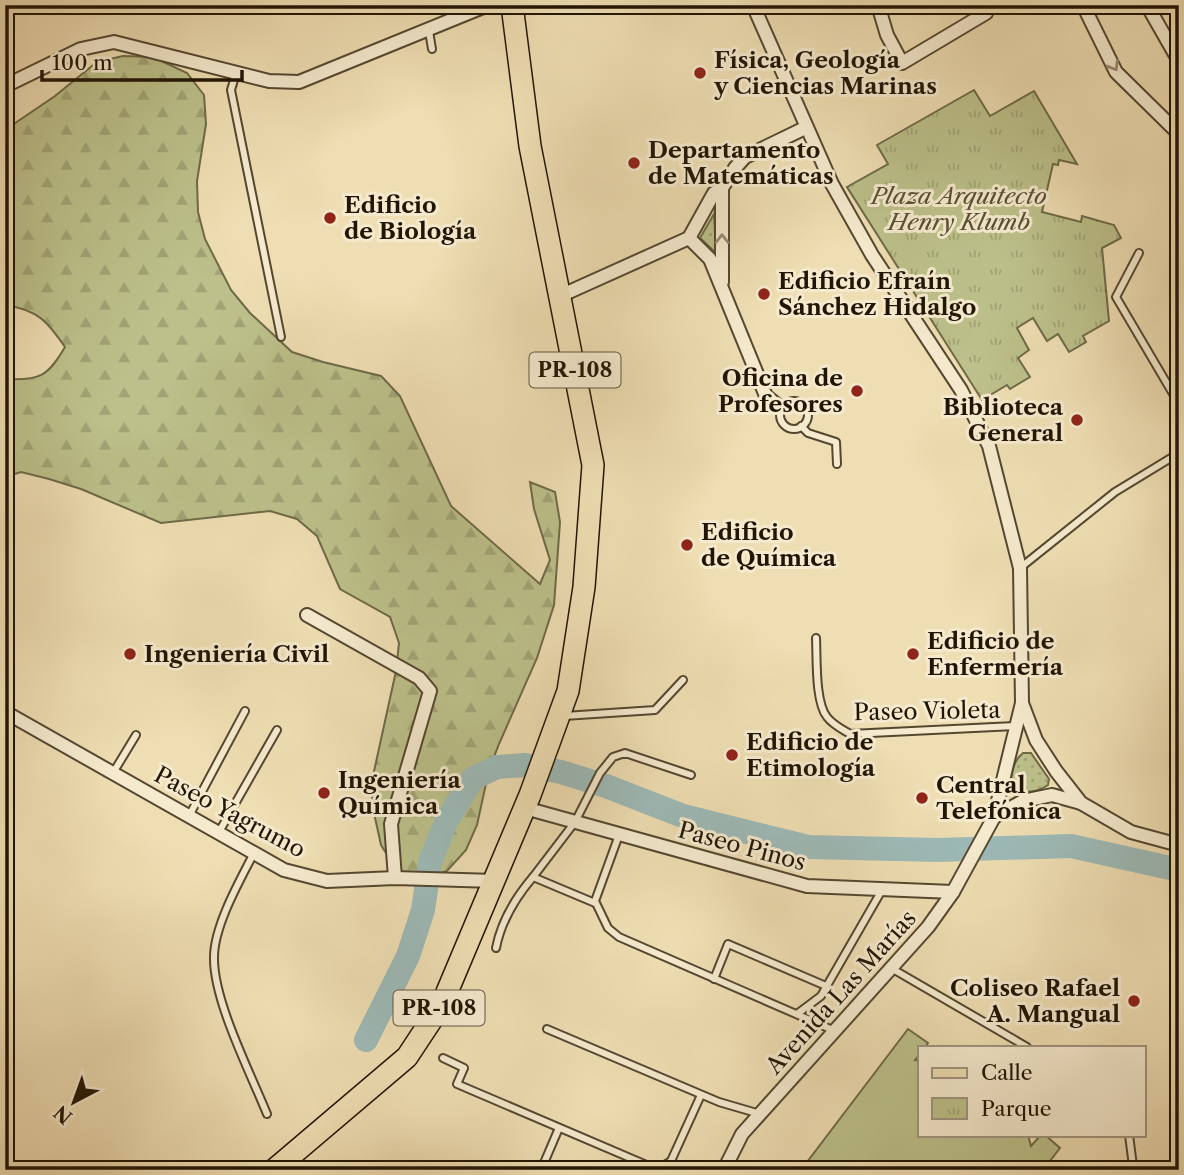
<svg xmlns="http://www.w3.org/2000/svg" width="1184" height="1175" viewBox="0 0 1184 1175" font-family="'Libre Caslon Text',serif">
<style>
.grass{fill:url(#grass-dots);stroke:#6e6a48;stroke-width:2}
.forest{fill:url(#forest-firs);stroke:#6e6a48;stroke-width:2}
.park{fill:url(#park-tufts);stroke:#6e6a48;stroke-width:2}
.pitch{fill:#bcc08a;stroke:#6e6a48;stroke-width:2}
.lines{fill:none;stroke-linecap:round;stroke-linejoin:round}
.river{stroke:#9dbab7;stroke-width:24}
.lane-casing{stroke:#544730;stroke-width:10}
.street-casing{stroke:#544730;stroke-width:16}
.primary-casing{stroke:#211505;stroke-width:24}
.lane{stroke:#f5eace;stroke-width:6}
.street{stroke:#f5eace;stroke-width:12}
.primary{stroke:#efdeb3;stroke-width:21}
.oneway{stroke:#968a74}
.poi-dot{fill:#8f2418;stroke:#f5eace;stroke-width:2.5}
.labels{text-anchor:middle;stroke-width:6;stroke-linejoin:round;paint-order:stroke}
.shield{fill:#f5eace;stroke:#615541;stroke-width:2}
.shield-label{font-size:21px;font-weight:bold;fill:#211505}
.poi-label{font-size:23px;font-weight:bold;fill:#211505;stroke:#f5eace;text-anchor:start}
.park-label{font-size:23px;font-style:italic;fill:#575134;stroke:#f5eace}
.street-label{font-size:23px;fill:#211505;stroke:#f5eace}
</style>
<defs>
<pattern id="grass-dots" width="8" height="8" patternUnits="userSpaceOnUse" patternTransform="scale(1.75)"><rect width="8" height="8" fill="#bcc08a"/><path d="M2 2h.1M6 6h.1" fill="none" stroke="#a1a476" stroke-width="1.8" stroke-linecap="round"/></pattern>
<pattern id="forest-firs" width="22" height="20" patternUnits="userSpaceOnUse" patternTransform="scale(1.75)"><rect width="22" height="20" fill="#bcc08a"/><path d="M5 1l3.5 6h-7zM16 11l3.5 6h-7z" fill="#a1a476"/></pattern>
<pattern id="park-tufts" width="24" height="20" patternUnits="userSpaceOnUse" patternTransform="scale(1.75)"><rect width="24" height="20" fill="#bcc08a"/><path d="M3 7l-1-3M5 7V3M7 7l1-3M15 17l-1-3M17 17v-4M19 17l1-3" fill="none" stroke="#a1a476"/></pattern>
</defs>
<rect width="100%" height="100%" fill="#efdeb3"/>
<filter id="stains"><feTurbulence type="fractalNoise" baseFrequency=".00286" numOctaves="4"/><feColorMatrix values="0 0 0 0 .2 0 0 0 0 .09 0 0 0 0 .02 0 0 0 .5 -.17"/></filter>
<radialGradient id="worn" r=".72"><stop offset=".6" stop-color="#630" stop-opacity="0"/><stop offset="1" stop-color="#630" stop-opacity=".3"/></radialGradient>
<!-- grass -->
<g class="grass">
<polygon points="714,214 716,253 700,238"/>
<path d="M1023,753H1031L1049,779L1048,785C1038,792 1024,794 1013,789C1009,777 1013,761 1023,753Z"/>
</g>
<!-- forest -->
<path class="forest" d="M123,56L153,57L187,73L204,95L206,124L197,181L198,212L205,239L231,290L250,313L292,352L323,362L381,376L400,396L451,506L540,584L550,560L534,509L530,482L555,492L560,522L554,605L537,658L499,744L489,770L477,825L466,850L447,871L422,879L396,869L381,845L374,813L371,785L396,671L399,643L390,617L340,589L317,536L297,519L270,511L161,523L81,489L49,479L21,472L5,477V379C40,381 48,376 65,347C47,321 38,310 5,305V130L55,96L97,62Z"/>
<!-- park -->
<polygon class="park" points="974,90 990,116 1034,91 1077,164 1059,160 1058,165 1053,164 1042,212 1081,222 1082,216 1114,225 1121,238 1102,248 1109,321 1083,336 1086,342 1069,352 1058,334 1047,341 1033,318 1017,328 1029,350 1018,358 1030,377 1010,389 1007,385 982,400 847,187 888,164 877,145"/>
<!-- pitch -->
<polygon class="pitch" points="908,1029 928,1043 925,1047 920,1047 920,1054 915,1060 920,1061 920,1135 1028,1135 1031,1146 1041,1135 1045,1135 1060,1148 1043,1170 801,1170"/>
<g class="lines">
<!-- river -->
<polyline class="river" points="366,1040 408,956 423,910 430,862 446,822 472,779 497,767 525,765 561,772 606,786 683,816 808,847 938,850 1071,846 1179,870"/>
<defs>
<g id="lane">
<polyline points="429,31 432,49"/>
<polyline points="236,73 231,90 281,337"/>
<polyline points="1139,253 1116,297 1179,404"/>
<circle cx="794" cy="415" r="14"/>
<polyline points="801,426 808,433 836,442 837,464"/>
<polyline points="1020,568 1115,492 1179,453"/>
<path d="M816,638C817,659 815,702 827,717C833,725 842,729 850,734L1015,726"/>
<polyline points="564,716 655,710 683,680"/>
<polyline points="113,773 136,735"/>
<polyline points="189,816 245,711"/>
<polyline points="219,832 277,730"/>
<polyline points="619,835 595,901 608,928 619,937 835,1031"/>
<path d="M254,853C240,880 214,926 214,957C213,1000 250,1072 267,1114"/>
<polyline points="533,877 575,822 600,773 613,757 625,753 691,775"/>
<path d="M496,948C501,922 516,897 533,877L595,903"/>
<polyline points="891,968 1027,1047"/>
<polyline points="714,979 728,944 826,986"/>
<polyline points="797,1014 821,996 882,890"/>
<polyline points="547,1029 719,1102 760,1114"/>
<polyline points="443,1058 464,1068 457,1084 649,1166 660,1168 671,1161 701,1095"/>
<polyline points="1129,1135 1133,1166 1132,1170"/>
<polyline points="541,1170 559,1128"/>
</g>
<g id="street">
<polyline points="753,5 832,184 872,255 961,390 989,446 1020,568 1022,703 1036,740 1056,771 1081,803 1131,832 1179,845"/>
<polyline points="878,5 887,35 902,63 986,13 983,5"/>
<polyline points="1083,5 1116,72 1176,131"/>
<polyline points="1147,5 1179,61"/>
<polyline points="5,86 81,49 114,42 269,81 299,82 488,5"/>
<polyline points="722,188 722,282"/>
<polyline points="689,238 710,259 766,396 781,408"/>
<polyline points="560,296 689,238 714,193 722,188 735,168 745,157 805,128"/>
<polyline points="307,615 419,678 430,691 391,824 395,878"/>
<polyline points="5,712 284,870 327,881 395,878 495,881"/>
<polyline points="525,808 807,886 953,892"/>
<polyline points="994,817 1023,801 1052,795 1081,803"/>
<polyline points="724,1170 742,1134 928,927 953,892 994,817 1022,703"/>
</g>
<polyline id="primary" points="274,1170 407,1057 442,1004 530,795 568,691 584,587 593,465 530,146 512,5"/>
</defs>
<!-- lane casing -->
<use href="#lane" class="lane-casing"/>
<!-- street casing -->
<use href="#street" class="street-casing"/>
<!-- primary casing -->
<use href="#primary" class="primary-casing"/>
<!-- lane -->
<use href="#lane" class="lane"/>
<!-- street -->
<use href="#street" class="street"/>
<!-- primary -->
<use href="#primary" class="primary"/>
</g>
<!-- one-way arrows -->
<defs><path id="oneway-chevron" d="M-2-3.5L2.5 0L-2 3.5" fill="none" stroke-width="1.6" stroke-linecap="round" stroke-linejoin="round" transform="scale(1.75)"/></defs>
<g class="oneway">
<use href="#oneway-chevron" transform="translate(1114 66) rotate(59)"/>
<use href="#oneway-chevron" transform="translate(722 239) rotate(-90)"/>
</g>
<!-- markers -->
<g class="poi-dot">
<circle cx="700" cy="73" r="7"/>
<circle cx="634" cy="163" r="7"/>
<circle cx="330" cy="218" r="7"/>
<circle cx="764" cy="294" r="7"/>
<circle cx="857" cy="391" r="7"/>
<circle cx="1077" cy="420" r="7"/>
<circle cx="687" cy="545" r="7"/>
<circle cx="130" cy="654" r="7"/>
<circle cx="913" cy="654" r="7"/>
<circle cx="732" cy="755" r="7"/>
<circle cx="324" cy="793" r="7"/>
<circle cx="922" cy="798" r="7"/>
<circle cx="1134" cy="1001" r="7"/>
</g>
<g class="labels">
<!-- shield labels -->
<g class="shield">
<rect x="529.5" y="352.5" width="91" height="35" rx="5"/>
<rect x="393.5" y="990.5" width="91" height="35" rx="5"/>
</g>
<g class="shield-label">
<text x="575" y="377">PR-108</text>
<text x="439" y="1015">PR-108</text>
</g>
<!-- poi labels -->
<g class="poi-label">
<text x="714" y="68">Física, Geología<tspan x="714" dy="26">y Ciencias Marinas</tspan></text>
<text x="648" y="158">Departamento<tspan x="648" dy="26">de Matemáticas</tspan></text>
<text x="344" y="213">Edificio<tspan x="344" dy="26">de Biología</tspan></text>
<text x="778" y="289">Edificio Efraín<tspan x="778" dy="26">Sánchez Hidalgo</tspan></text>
<text x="843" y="386" text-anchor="end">Oficina de<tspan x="843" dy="26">Profesores</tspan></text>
<text x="1063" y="415" text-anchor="end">Biblioteca<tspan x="1063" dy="26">General</tspan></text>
<text x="701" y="540">Edificio<tspan x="701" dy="26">de Química</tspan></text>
<text x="927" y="649">Edificio de<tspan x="927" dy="26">Enfermería</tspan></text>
<text x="144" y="662">Ingeniería Civil</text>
<text x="746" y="750">Edificio de<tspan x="746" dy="26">Etimología</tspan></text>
<text x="338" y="788">Ingeniería<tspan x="338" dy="26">Química</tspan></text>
<text x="936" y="793">Central<tspan x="936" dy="26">Telefónica</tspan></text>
<text x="1120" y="996" text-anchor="end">Coliseo Rafael<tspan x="1120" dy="26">A. Mangual</tspan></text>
</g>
<!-- park labels -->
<g class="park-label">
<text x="959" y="204">Plaza Arquitecto<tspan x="959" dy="26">Henry Klumb</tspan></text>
</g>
<!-- street labels -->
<g class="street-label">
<text transform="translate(927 711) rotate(-1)" y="8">Paseo Violeta</text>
<text transform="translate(230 812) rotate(28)" y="8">Paseo Yagrumo</text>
<text transform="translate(742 846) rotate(15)" y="8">Paseo Pinos</text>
<text transform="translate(841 992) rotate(-48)" y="8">Avenida Las Marías</text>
</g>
</g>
<!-- margin -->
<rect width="1184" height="1175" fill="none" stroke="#efdeb3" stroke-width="28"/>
<rect x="7" y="7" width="1170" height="1161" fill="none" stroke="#211505" stroke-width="3.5"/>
<rect x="14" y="14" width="1156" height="1147" fill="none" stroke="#211505" stroke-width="2"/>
<!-- legend -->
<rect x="918" y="1046" width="228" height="91" fill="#f5eace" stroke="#a0957e" stroke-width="2"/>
<rect x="932" y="1068" width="35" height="10" fill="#efdeb3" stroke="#a0957e" stroke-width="2"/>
<text x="981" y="1080" font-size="21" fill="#211505">Calle</text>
<rect x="932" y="1098" width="35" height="21" fill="url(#park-tufts)" stroke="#a0957e" stroke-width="2"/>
<text x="981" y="1116" font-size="21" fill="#211505">Parque</text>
<!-- north arrow -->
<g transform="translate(74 1102) rotate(221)" stroke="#f5eace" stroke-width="5" paint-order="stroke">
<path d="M0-5L12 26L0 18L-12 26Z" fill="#211505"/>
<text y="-10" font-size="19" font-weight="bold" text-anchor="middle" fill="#211505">N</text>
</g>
<!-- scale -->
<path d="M42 70v10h200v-10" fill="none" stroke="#211505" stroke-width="3.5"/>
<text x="52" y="70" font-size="21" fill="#211505" stroke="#f5eace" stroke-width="5" paint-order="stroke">100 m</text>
<rect width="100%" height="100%" filter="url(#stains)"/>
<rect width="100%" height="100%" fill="url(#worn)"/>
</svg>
